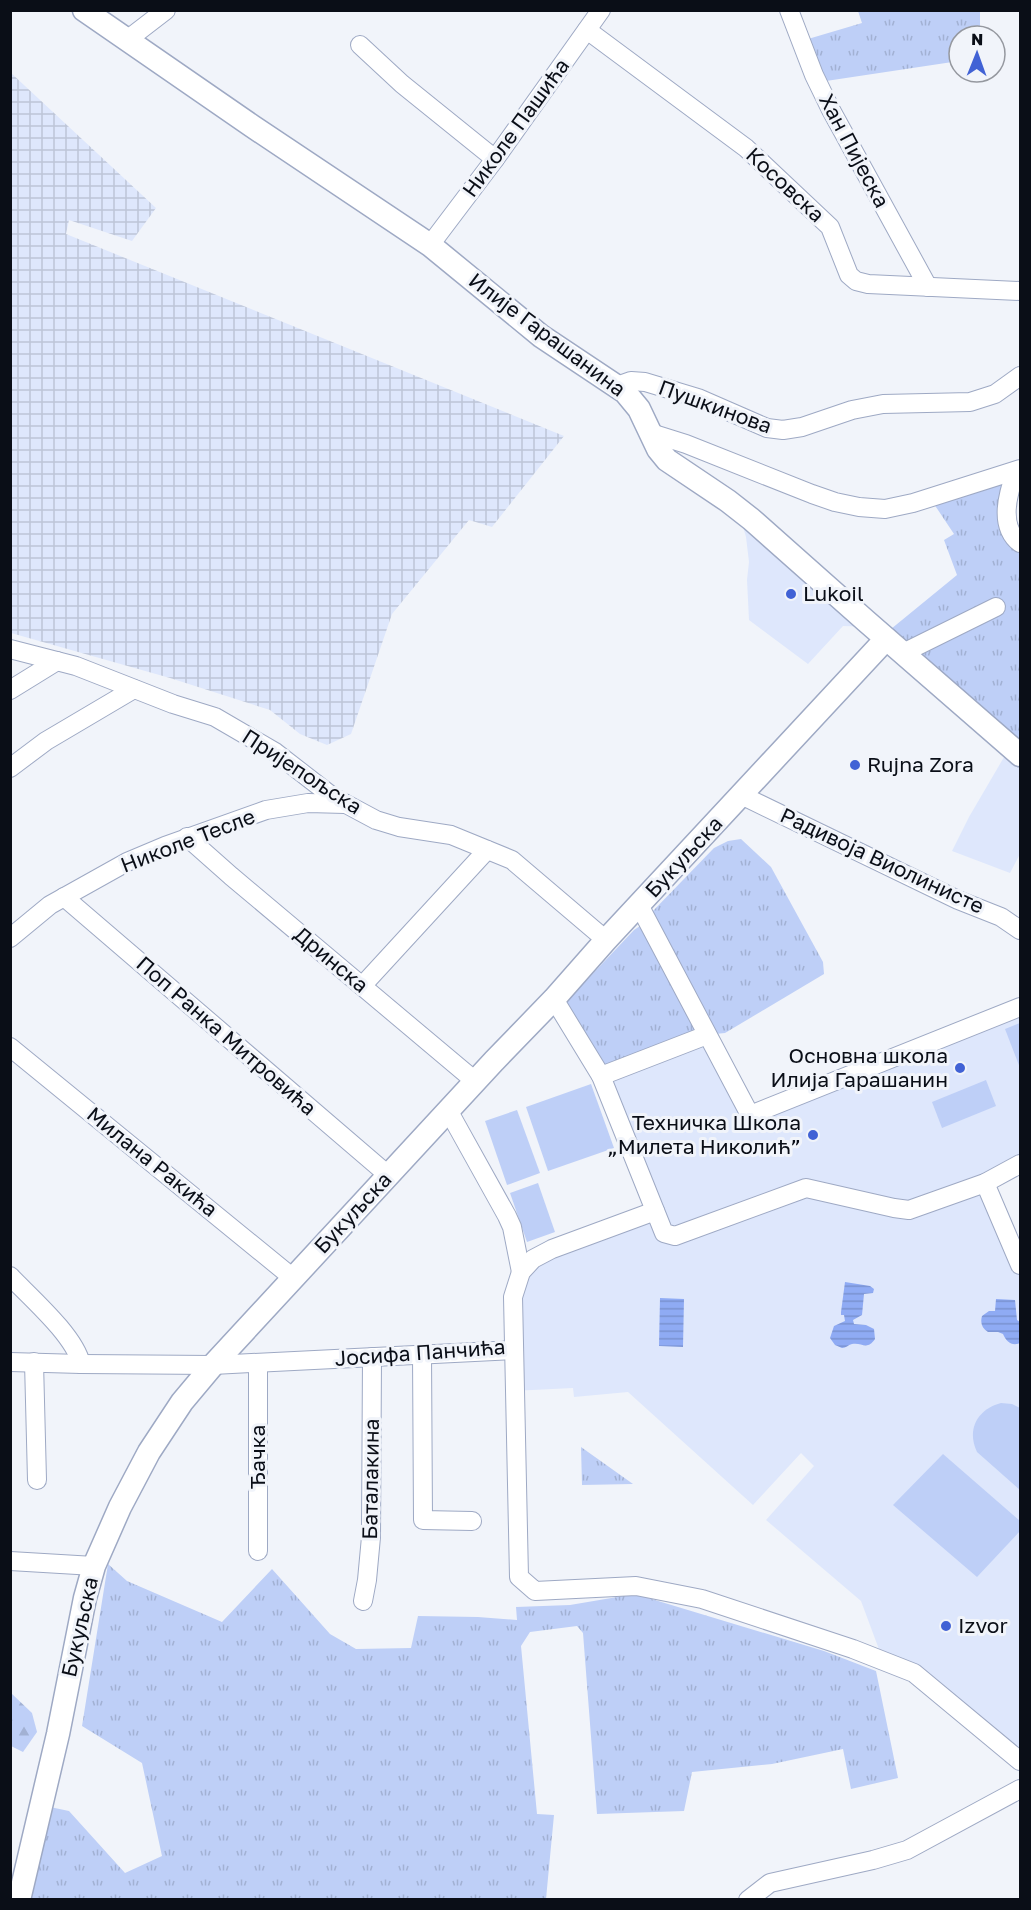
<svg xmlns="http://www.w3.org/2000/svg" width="1031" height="1910" viewBox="0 0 1031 1910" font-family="'Golos Text',sans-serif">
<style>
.built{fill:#dee7fc}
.industrial{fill:url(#industrial-grid)}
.grass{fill:url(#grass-tufts)}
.forest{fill:url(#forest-firs)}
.pitch{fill:#becff7}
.water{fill:url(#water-rules)}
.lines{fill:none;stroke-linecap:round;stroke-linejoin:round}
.minor-casing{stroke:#9ea9c4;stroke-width:20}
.major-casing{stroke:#9ea9c4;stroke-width:25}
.minor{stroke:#fff;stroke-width:18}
.major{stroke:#fff;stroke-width:22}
.poi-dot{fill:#4162d5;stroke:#f1f4fa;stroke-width:2}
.labels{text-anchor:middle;stroke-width:6;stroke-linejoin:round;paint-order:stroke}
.street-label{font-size:21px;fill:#0a0e17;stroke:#f1f4fa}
.poi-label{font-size:21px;fill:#0a0e17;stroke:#f1f4fa;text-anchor:start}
</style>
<defs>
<pattern id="industrial-grid" width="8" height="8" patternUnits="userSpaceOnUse" patternTransform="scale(1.5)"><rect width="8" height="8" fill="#dee7fc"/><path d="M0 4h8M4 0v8" fill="none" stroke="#bdc5d7"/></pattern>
<pattern id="grass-tufts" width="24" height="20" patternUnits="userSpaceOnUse" patternTransform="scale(1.5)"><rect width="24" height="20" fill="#becff7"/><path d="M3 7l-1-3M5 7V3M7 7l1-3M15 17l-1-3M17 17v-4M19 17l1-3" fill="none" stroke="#a2b1d3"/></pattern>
<pattern id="forest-firs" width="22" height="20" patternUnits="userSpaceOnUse" patternTransform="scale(1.5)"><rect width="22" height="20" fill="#becff7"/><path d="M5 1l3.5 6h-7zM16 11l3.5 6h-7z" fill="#a2b1d3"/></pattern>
<pattern id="water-rules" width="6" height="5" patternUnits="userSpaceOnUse" patternTransform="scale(1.5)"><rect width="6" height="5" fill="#8fabf4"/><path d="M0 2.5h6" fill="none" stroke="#7a92d0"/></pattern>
</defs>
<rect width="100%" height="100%" fill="#f1f4fa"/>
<!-- built -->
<g class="built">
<polygon points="738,509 873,627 843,626 808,664 749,620 747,580 749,562 746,537"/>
<polygon points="1007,752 1020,764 1020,854 1010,873 952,851 969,817"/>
<polygon points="1020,1007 1020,1164 985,1183 1020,1265 1020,1754 880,1652 861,1601 766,1520 814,1466 801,1453 753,1505 628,1392 574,1397 573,1388 512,1391 521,1272 530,1250 550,1240 655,1211 601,1076 707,1035 750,1115"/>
</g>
<!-- industrial -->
<polygon class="industrial" points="10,72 156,208 132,241 69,220 66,234 564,436 492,527 469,520 392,614 351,734 327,745 300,734 270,710 170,678 11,633"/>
<!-- grass -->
<g class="grass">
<polygon points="858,11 980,11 980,36 959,36 959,61 826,81 808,39 862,23"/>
<polygon points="1009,478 1020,551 1020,743 891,629 957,575 944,540 954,534 932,501"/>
<polygon points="741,839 771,867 823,962 824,974 725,1033 715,1034 651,913 714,848 728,841"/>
<polygon points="640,926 643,928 698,1031 614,1064 602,1066 566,1002 634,930"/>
<polygon points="581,1447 633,1484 582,1485"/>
<polygon points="108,1564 127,1581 222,1622 272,1569 330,1634 356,1649 411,1648 418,1616 478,1617 517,1620 516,1607 570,1605 635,1594 824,1651 876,1671 898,1778 851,1789 843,1749 772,1764 692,1772 684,1811 597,1814 583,1633 577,1626 530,1632 521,1646 537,1814 554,1815 546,1899 30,1900 50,1807 69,1811 125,1873 162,1856 142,1763 82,1726"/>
</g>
<!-- forest -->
<polygon class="forest" points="11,1693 32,1713 37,1732 23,1752 11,1746"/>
<!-- pitch -->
<g class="pitch">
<polygon points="1020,1023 1020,1068 1005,1029"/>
<polygon points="986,1080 996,1106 942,1128 932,1102"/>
<polygon points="591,1084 614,1148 548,1171 526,1107"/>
<polygon points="517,1110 540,1173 507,1185 485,1121"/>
<polygon points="538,1183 555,1232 527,1242 510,1193"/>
<path d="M1001,1403L1012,1404L1020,1408V1490L977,1452C966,1429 978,1409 1001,1403Z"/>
<polygon points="943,1454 1020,1521 1020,1531 977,1577 893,1505"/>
</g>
<!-- water -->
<g class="water">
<path d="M845,1282L870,1286L874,1289L873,1293L864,1294L862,1315L853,1320L854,1324L866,1325L874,1329L875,1339C867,1351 862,1342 852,1344C848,1345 846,1348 842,1348L835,1345L830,1338L834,1326L845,1321L844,1315H841V1312Z"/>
<polygon points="660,1298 684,1299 683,1347 659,1346"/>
<path d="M996,1299L1015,1300L1017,1320L1020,1322V1343C1012,1347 1006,1341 1003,1334L998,1332H988C982,1328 980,1323 982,1316L989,1311H995Z"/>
</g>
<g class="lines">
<defs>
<g id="minor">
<polyline points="789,10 814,75 831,110 928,287"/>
<polyline points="587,30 746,148 830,227 849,275 856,281 868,284 1020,291"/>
<polyline points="127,40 166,10"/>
<polyline points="360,45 402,84 495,159"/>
<polyline points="430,245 495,159 601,10"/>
<polyline points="617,386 631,381 645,382 698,398 767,428 783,430 802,427 852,410 883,404 970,402 995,394 1020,376"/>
<polyline points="651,433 686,444 812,494 835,502 859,507 885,509 913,503 1020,469"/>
<path d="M1016,471C1008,493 998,526 1020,543"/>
<polyline points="10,649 76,666 173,704 215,717 275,752 333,797 376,820 399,827 451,835 512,860 606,940"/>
<polyline points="903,653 996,607"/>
<polyline points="10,690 57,661"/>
<polyline points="10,768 46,741 134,689"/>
<polyline points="741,795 958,900 1001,917 1020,930"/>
<polyline points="187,837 231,876 475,1081"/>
<polyline points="64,897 388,1175"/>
<polyline points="639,905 750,1115 1020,1007"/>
<polyline points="10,938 50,905 127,862 165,846 266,810 308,803 345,804"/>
<polyline points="362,986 487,850"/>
<polyline points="554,999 601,1076 664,1233 675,1236 806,1188 894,1208 909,1210 985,1183 1020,1164"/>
<polyline points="10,1047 293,1278"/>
<polyline points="601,1076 707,1035"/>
<polyline points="448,1110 507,1216 512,1227 521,1272"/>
<polyline points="985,1183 1020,1265"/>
<polyline points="655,1211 552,1249 533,1259 521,1272 513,1297 519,1577 535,1591 636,1586 702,1599 853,1649 914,1673 1020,1761"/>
<path d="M10,1276C31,1298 75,1336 81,1364"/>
<polyline points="422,1354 423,1520 472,1521"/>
<polyline points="10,1362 81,1364 213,1365 514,1350"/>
<polyline points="34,1362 37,1480"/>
<polyline points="258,1363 258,1551"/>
<polyline points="10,1561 94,1566"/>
<polyline points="363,1601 367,1580 371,1537 372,1357"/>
<polyline points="748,1900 770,1883 873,1860 907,1850 1020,1789"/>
</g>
<g id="major">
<polyline points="84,10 252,126 430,245 541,336 625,392 639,409 658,449 667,460 728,501 751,519 866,621 1020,755"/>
<polyline points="19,1900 58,1734 85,1598 94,1566 120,1507 149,1452 182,1402 213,1365 494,1061 554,999 606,940 886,639"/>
</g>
</defs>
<!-- minor casing -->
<use href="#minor" class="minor-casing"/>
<!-- major casing -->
<use href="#major" class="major-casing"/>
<!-- minor -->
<use href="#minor" class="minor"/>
<!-- major -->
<use href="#major" class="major"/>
</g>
<!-- markers -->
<g class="poi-dot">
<circle cx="791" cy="594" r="6"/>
<circle cx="855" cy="765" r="6"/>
<circle cx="960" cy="1068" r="6"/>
<circle cx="813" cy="1135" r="6"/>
<circle cx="946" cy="1626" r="6"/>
</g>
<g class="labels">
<!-- street labels -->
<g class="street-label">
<text transform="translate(516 128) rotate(-54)" y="7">Николе Пашића</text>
<text transform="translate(854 151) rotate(62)" y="7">Хан Пијеска</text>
<text transform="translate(785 185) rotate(43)" y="7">Косовска</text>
<text transform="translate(547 335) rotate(37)" y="7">Илије Гарашанина</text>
<text transform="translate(715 407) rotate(20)" y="7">Пушкинова</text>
<text transform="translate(302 772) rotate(33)" y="7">Пријепољска</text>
<text transform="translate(188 841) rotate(-21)" y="7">Николе Тесле</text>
<text transform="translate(684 857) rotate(-47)" y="7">Букуљска</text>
<text transform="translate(882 861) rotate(25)" y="7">Радивоја Виолинисте</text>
<text transform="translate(331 960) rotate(40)" y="7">Дринска</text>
<text transform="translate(226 1036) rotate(41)" y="7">Поп Ранка Митровића</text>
<text transform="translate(152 1162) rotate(39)" y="7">Милана Ракића</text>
<text transform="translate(353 1213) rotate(-47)" y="7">Букуљска</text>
<text transform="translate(420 1353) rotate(-4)" y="7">Јосифа Панчића</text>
<text transform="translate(258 1457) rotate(-90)" y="7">Ђачка</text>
<text transform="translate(371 1479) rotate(-89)" y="7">Баталакина</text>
<text transform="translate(80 1627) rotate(-77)" y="7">Букуљска</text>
</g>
<!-- poi labels -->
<g class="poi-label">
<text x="803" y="601">Lukoil</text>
<text x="867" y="772">Rujna Zora</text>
<text x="948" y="1063" text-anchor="end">Основна школа<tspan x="948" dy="24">Илија Гарашанин</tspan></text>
<text x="801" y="1130" text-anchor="end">Техничка Школа<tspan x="801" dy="24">„Милета Николић”</tspan></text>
<text x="958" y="1633">Izvor</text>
</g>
</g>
<!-- border -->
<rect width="1031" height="1910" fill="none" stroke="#0a0e17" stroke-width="24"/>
<!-- north arrow -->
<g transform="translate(977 54) rotate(1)"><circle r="28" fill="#f1f4fa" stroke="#95989f" stroke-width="1.5"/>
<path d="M0-4.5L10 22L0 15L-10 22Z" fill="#4162d5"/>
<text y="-9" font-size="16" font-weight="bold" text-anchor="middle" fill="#0a0e17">N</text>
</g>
</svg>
